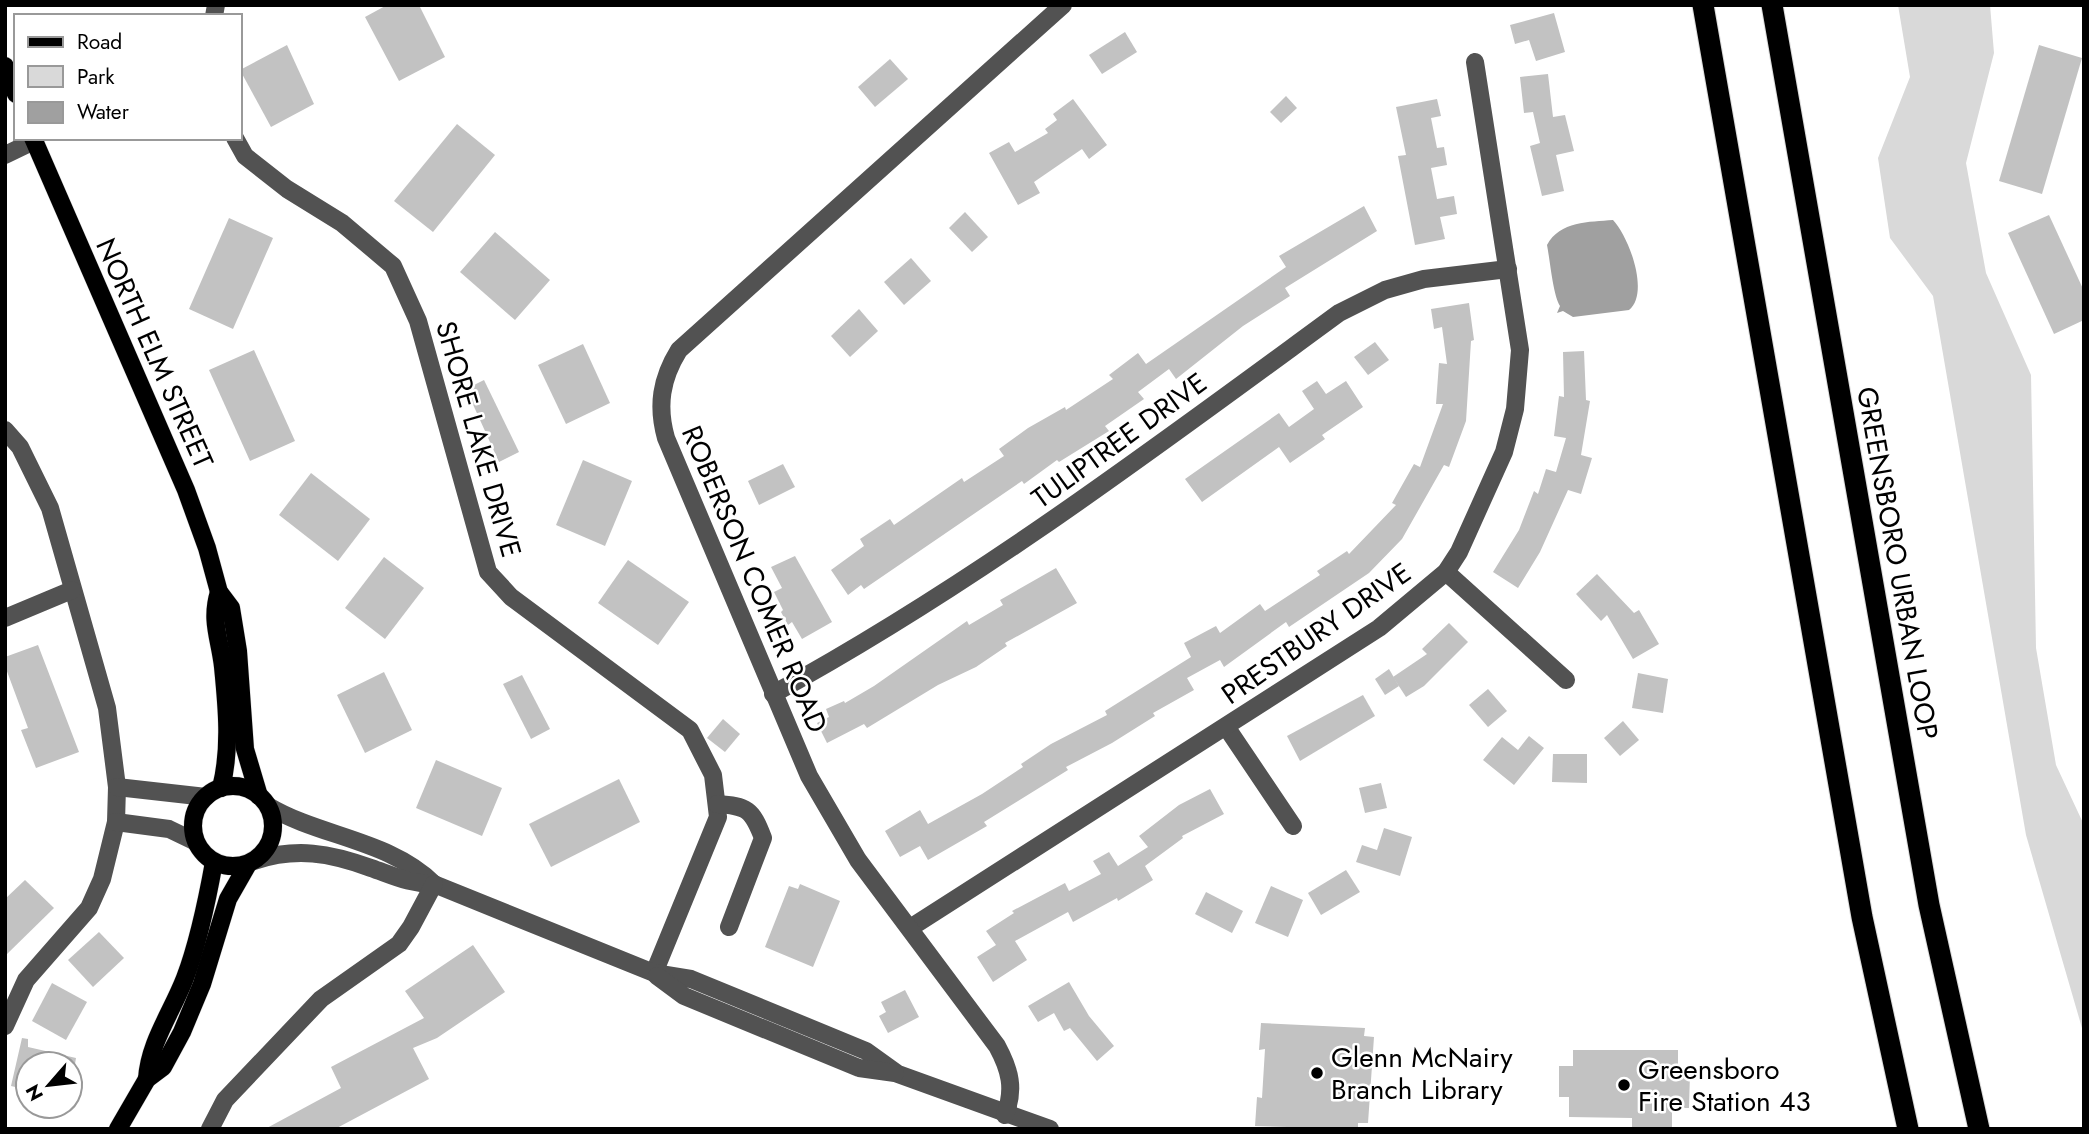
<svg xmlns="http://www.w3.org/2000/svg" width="2089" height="1134" viewBox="0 0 2089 1134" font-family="Jost,sans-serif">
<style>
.green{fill:#d9d9d9}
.water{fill:#a0a0a0}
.building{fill:#c2c2c2}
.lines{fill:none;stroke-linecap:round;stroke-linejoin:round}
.major-casing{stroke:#dbdbdb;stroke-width:19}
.highway-casing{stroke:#dbdbdb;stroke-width:23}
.minor{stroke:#525252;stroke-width:18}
.major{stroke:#000;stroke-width:18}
.highway{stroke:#000;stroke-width:21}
.poi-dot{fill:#000;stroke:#fff;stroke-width:2.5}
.labels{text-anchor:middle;stroke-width:5;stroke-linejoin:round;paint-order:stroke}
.street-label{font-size:28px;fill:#000;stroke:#fff}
.poi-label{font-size:28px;fill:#000;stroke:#fff;text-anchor:start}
</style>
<rect width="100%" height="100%" fill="#fff"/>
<!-- green -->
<polygon class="green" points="1898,5 1990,5 1994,53 1966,163 1986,273 2031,375 2036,648 2056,765 2084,825 2084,1035 2026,835 1933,296 1890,238 1878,158 1910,77"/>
<!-- water -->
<path class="water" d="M1613,220C1629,237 1650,293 1629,310L1573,317L1563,311L1557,313L1560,306C1553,295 1550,260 1547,245C1560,221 1589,222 1613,220Z"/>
<!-- building -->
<g class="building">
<polygon points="387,5 419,5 445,57 399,81 365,17"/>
<polygon points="1554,13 1565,52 1536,61 1529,40 1515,44 1510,25"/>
<polygon points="1125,32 1137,52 1102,74 1089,55"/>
<polygon points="287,45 314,104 271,127 240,70"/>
<polygon points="2039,45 2082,58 2042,194 1999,181"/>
<polygon points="890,59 908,79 875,107 858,87"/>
<polygon points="1548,74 1553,117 1565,115 1574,151 1556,155 1564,191 1542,196 1530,146 1540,143 1533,112 1524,113 1520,77"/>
<polygon points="1286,96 1297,108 1281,123 1270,112"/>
<polygon points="1073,99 1107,145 1089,159 1082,149 1034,182 1040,193 1018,205 989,153 1009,142 1015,152 1048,133 1045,129 1057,120 1053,114"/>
<polygon points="1437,99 1441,116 1431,118 1437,148 1444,147 1447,165 1431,168 1437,199 1454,196 1457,214 1440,217 1445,239 1415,245 1398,156 1406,155 1396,107"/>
<polygon points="457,124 495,155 433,232 394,201"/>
<polygon points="1364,206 1377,231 1285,288 1290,296 1243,326 1176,379 1169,369 1138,392 1144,399 1105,426 1109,431 1059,462 1057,460 1024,484 1022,481 864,589 861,585 848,595 831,570 864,546 860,539 890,519 894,525 962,478 964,482 1004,456 999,449 1028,428 1065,407 1066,410 1113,379 1109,375 1138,353 1146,364 1286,267 1279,256"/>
<polygon points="965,212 988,237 972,252 949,228"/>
<polygon points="2049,215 2084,291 2084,320 2054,334 2008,233"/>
<polygon points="229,218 273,238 233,329 189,309"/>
<polygon points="495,232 550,280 515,320 460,272"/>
<polygon points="911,258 931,281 904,305 884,282"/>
<polygon points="1469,303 1474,340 1471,341 1466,421 1449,467 1444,465 1402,539 1369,573 1289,627 1286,622 1224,667 1220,660 1187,678 1194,690 1153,713 1155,716 1112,743 1066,767 1068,770 984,822 987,826 928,860 920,846 900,857 885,831 920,810 928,824 982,794 1023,767 1021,764 1051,744 1107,715 1105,711 1191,657 1184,643 1216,626 1220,633 1260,604 1265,611 1320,575 1317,571 1347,551 1349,554 1396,505 1392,503 1414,464 1420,467 1443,404 1436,404 1439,363 1447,364 1442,327 1434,329 1431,309"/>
<polygon points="859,309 878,331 850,357 831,336"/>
<polygon points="1375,342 1389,360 1368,375 1354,357"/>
<polygon points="583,344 610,403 566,424 538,365"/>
<polygon points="254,350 295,441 250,461 209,370"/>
<polygon points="1584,351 1586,400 1590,401 1581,455 1592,458 1581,494 1568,490 1540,552 1518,588 1493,572 1519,530 1534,491 1538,494 1546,469 1556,472 1566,438 1554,436 1559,396 1564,397 1563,352"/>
<polygon points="484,380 519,452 499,462 466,389"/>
<polygon points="1317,381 1326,394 1346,381 1363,407 1322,435 1325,439 1290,463 1279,447 1202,502 1185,479 1279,413 1289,427 1314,409 1302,391"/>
<polygon points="583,460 632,481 605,546 556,525"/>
<polygon points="783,464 795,487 759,505 748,481"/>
<polygon points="311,473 370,519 338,561 279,515"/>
<polygon points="795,556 832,622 802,639 792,622 788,625 781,612 783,610 774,592 782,588 771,567"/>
<polygon points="384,557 424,588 385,639 345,608"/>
<polygon points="628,560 689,602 658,645 598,603"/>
<polygon points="1056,568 1077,603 1005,643 1007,646 976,667 938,685 867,728 864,724 827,743 817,723 829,717 826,709 844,701 845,703 874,686 967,621 969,625 1003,605 1000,600"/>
<polygon points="1597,574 1634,613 1639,610 1659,644 1633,659 1607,615 1601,621 1576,594"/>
<polygon points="1449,623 1468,642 1424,686 1406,697 1393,677 1427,654 1422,649"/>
<polygon points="38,645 79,752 36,768 21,730 28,728 5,666 5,657"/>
<polygon points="1389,669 1399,686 1385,695 1375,679"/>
<polygon points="384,672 412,730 365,753 337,695"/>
<polygon points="1638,673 1668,679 1663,713 1632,708"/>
<polygon points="522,675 550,729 531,739 503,684"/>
<polygon points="1488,689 1507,711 1488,727 1469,705"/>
<polygon points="1363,695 1375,716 1300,761 1287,736"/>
<polygon points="723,719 740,734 725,752 707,738"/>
<polygon points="1623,721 1639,740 1620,756 1604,738"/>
<polygon points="1529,736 1544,748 1514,785 1483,760 1502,737 1518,750"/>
<polygon points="1553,754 1587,754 1587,783 1552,782"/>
<polygon points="436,760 502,788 482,836 416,808"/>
<polygon points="619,779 640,822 551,867 529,824"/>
<polygon points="1381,783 1387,808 1365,813 1359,788"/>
<polygon points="1210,789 1224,814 1182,836 1183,838 1145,866 1153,880 1118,901 1117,898 1073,922 1068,912 1015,941 1027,960 993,982 977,957 996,945 986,931 1014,913 1012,911 1065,883 1069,891 1101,874 1093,861 1109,852 1118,866 1148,847 1139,836 1179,805"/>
<polygon points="1384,828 1412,837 1400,876 1356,862 1362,845 1377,850"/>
<polygon points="1346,870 1360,892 1321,915 1308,893"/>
<polygon points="25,880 54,908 5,956 5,899"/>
<polygon points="800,884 840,901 813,967 765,947 789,886 798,889"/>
<polygon points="1271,886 1303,900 1288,937 1255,923"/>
<polygon points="1206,892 1243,911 1232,933 1195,914"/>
<polygon points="99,932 124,958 93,987 68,960"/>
<polygon points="473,945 505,992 437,1038 413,1048 429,1079 335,1129 265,1129 341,1088 331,1067 424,1018 405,991"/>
<polygon points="1069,982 1089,1016 1114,1046 1097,1061 1070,1028 1064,1031 1054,1013 1038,1022 1028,1006"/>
<polygon points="52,983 87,1002 66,1040 32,1021"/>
<polygon points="905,990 919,1017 888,1033 879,1016 886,1012 881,1002"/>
<polygon points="1261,1023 1365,1028 1364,1036 1374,1037 1368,1123 1358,1123 1358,1129 1255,1126 1257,1097 1262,1098 1265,1049 1259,1050"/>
<polygon points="22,1038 28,1039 28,1047 76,1058 75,1064 28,1064 28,1090 11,1086"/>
<polygon points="1573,1050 1678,1050 1678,1073 1690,1074 1689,1108 1672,1108 1672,1129 1632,1129 1632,1118 1569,1117 1569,1097 1559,1097 1559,1066 1573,1066"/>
</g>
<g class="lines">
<defs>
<g id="major">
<polyline points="5,66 16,94"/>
<polyline points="33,138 186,490 207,548 219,592 231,608 238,651 245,749 259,796"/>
<path d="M219,592C210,621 220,639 223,667C227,707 231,749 221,788"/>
<circle cx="233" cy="826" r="40"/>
<path d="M147,1079C149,1043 172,1012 185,978C199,941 207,901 214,862"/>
<polyline points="118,1129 147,1079 163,1067 182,1032 202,984 228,899 248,864"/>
</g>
<g id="highway">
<polyline points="1703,5 1862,917 1908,1129"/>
<polyline points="1772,5 1929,905 1979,1129"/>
</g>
</defs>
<!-- major casing -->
<use href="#major" class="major-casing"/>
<!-- highway casing -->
<use href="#highway" class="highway-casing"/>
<!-- minor -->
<g class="minor">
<polyline points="214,16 216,5"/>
<polyline points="235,138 245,156 287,189 342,223 393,266 418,321 488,572 511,597 690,730 713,775 718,817 654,973"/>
<polyline points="5,155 34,141"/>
<polyline points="5,430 20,447 50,508 107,708 117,787 116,822 102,879 89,908 26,980 5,1026"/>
<polyline points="1446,572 1566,680"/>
<polyline points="5,618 72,590"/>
<path d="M773,694C973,585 1156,447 1339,313L1385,290L1424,279L1508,269"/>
<polyline points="1227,728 1293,826"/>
<polyline points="117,787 206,797"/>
<path d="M717,804C747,806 752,809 763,838L729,927"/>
<path d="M268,806C320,837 390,840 434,884"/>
<polyline points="116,822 169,829 196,842"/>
<path d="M254,861C296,847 330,853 371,868C394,876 410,884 434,884L654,973L691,979L866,1051L898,1074L1050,1129"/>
<polyline points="910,928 1379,628 1446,572 1459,552 1504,452 1515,409 1520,350 1475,62"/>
<polyline points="657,976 684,996 859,1068 895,1073"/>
<path d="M1005,1115C1015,1089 1010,1070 997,1046L858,860L809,776L666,438C657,406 661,379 679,350L1063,5"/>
<polyline points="210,1129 225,1100 321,999 399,944 411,927 434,884"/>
</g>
<!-- major -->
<use href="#major" class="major"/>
<!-- highway -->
<use href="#highway" class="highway"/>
</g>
<!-- markers -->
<g class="poi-dot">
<circle cx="1317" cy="1073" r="7"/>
<circle cx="1624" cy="1085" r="7"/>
</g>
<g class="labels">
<!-- street labels -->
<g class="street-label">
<text transform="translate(155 353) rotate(66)" y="10">NORTH ELM STREET</text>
<text transform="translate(479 439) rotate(74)" y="10">SHORE LAKE DRIVE</text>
<text transform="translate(1119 440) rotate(-36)" y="10">TULIPTREE DRIVE</text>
<text transform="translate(1898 563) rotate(80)" y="10">GREENSBORO URBAN LOOP</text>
<text transform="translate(755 579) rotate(67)" y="10">ROBERSON COMER ROAD</text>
<text transform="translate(1316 633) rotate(-35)" y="10">PRESTBURY DRIVE</text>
</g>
<!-- poi labels -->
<g class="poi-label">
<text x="1331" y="1067">Glenn McNairy<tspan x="1331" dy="32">Branch Library</tspan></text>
<text x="1638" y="1079">Greensboro<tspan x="1638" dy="32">Fire Station 43</tspan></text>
</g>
</g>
<!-- border -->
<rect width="2089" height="1134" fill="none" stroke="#000000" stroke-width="14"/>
<!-- legend -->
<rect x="14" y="14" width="228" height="126" fill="#ffffff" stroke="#999999" stroke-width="2"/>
<rect x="28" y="37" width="35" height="10" fill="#000000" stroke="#999999" stroke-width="2"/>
<text x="77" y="49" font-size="21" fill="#000000">Road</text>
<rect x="28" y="66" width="35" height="21" fill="#d9d9d9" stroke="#999999" stroke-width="2"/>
<text x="77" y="84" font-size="21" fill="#000000">Park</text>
<rect x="28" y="102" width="35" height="21" fill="#a0a0a0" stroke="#999999" stroke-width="2"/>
<text x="77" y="119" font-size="21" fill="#000000">Water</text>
<!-- north arrow -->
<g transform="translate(49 1085) rotate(242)"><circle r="33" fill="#ffffff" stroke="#999999" stroke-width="2"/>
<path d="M0-5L12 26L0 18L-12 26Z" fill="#000000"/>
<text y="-10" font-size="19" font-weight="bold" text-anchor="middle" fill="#000000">N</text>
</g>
</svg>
